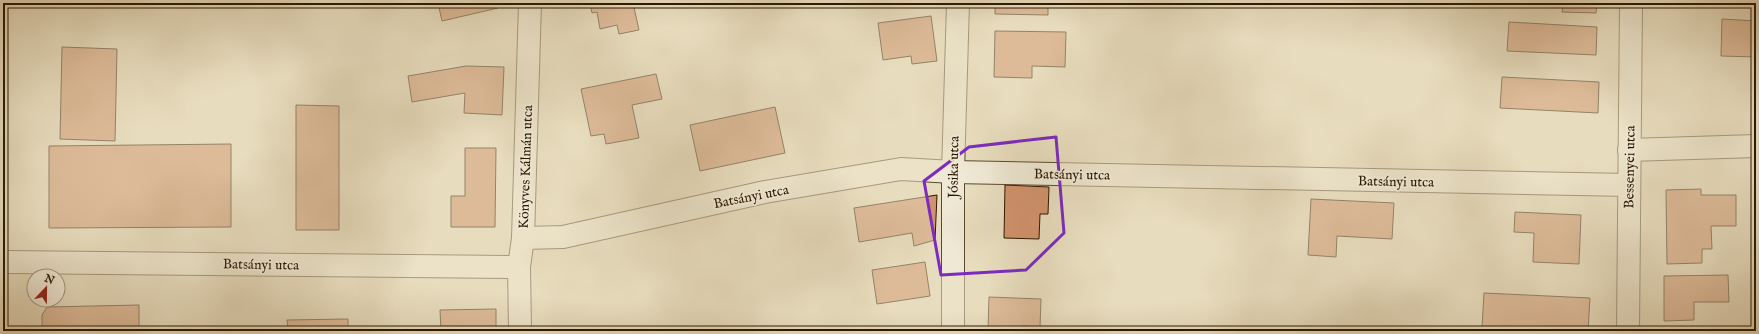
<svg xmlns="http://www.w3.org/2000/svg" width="1759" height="334" viewBox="0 0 1759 334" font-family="'IM FELL English',serif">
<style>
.building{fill:#d1936d;stroke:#2c1800}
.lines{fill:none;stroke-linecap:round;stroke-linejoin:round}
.street-casing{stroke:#5b492f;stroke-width:24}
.street{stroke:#efe8d4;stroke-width:22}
.marked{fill:none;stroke:#7b2cbf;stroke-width:3;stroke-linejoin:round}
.labels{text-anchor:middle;stroke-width:3.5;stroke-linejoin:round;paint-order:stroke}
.street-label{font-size:14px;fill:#2c1800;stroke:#efe8d4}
</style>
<rect width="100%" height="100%" fill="#e7dcbd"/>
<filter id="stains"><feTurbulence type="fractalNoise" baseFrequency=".005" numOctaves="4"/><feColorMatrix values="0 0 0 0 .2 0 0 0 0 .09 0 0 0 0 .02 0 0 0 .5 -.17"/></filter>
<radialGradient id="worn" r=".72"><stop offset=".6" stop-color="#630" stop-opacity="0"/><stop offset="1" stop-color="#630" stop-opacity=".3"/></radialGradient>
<!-- building -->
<g class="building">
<polygon points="438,3 496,3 498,8 442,21"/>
<polygon points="590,3 633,3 639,30 619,34 617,25 600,29 597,12 592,13"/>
<polygon points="995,3 1048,3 1048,15 995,14"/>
<polygon points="1563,3 1597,3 1596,13 1562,12"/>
<polygon points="931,16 937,61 912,64 911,56 883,60 878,23"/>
<polygon points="1722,19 1756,21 1756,57 1721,56"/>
<polygon points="1509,22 1597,27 1596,55 1507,51"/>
<polygon points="995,31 1066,32 1065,67 1032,66 1032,78 994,77"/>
<polygon points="62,47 117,49 115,141 60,139"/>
<polygon points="466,66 504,67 502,115 464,113 465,93 412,102 408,76"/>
<polygon points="656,74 662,99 632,105 639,138 606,144 604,134 591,136 581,89"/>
<polygon points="1502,77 1599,82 1598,113 1500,108"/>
<polygon points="296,105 339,106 339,230 296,230"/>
<polygon points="775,107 785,153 700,171 690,125"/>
<polygon points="231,144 231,227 49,228 49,146"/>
<polygon points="465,148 496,148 495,227 451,227 451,196 465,196"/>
<polygon points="1005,185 1049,187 1048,214 1040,214 1039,239 1004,238"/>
<polygon points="1701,189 1701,195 1736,195 1736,226 1711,226 1712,249 1702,249 1702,263 1667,264 1666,190"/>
<polygon points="937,195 935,240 914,246 912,233 859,242 854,208"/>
<polygon points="1311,199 1394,203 1392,239 1337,236 1336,257 1308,255"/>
<polygon points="1515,212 1581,215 1579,264 1533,262 1534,233 1514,232"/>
<polygon points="925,262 930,296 877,304 872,270"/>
<polygon points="1728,275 1729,302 1694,302 1694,320 1664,321 1664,276"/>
<polygon points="1484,293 1590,298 1588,331 1482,327"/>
<polygon points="989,297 1041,299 1040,327 1022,326 1022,331 988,331"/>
<polygon points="139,305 139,331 42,331 42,315 47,307"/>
<polygon points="496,309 496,331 441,331 440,310"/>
<polygon points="348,319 348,331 288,331 287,320"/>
</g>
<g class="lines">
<defs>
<g id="street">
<polyline points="1629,150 1756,146"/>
<polyline points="523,238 563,237 765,192 901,169 953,172 1629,185"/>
<polyline points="3,262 519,267"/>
<polyline points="520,331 519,267 523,238 530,3"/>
<polyline points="953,331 953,172 958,3"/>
<polyline points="1628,331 1631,3"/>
</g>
</defs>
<!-- street casing -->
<use href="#street" class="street-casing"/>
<!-- street -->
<use href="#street" class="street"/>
</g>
<!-- marked area -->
<path d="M0 0H1759V334H0ZM1056,137L1064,233L1026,270L941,275L924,181L969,147Z" fill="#e7dcbd" fill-opacity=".55" fill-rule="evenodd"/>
<path class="marked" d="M1056,137L1064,233L1026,270L941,275L924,181L969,147Z"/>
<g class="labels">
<!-- street labels -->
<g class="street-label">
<text transform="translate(525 167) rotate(-88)" y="5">Könyves Kálmán utca</text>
<text transform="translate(953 167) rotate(-89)" y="5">Jósika utca</text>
<text transform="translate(1629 167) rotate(-89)" y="5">Bessenyei utca</text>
<text transform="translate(1072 174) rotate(1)" y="5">Batsányi utca</text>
<text transform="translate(1396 181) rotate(1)" y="5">Batsányi utca</text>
<text transform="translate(751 196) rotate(-11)" y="5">Batsányi utca</text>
<text transform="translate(261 264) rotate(1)" y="5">Batsányi utca</text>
</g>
</g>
<!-- margin -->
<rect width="1759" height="334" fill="none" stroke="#e7dcbd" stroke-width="16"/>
<rect x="4" y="4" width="1751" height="326" fill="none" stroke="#2c1800" stroke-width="2"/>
<rect x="8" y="8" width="1743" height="318" fill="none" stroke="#2c1800"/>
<!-- north arrow -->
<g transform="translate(46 288) rotate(22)"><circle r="19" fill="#efe8d4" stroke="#a1957f"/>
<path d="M0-3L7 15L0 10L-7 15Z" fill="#8f2418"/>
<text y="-6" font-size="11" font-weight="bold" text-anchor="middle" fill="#2c1800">N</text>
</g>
<rect width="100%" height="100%" filter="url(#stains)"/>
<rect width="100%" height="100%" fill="url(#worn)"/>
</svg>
